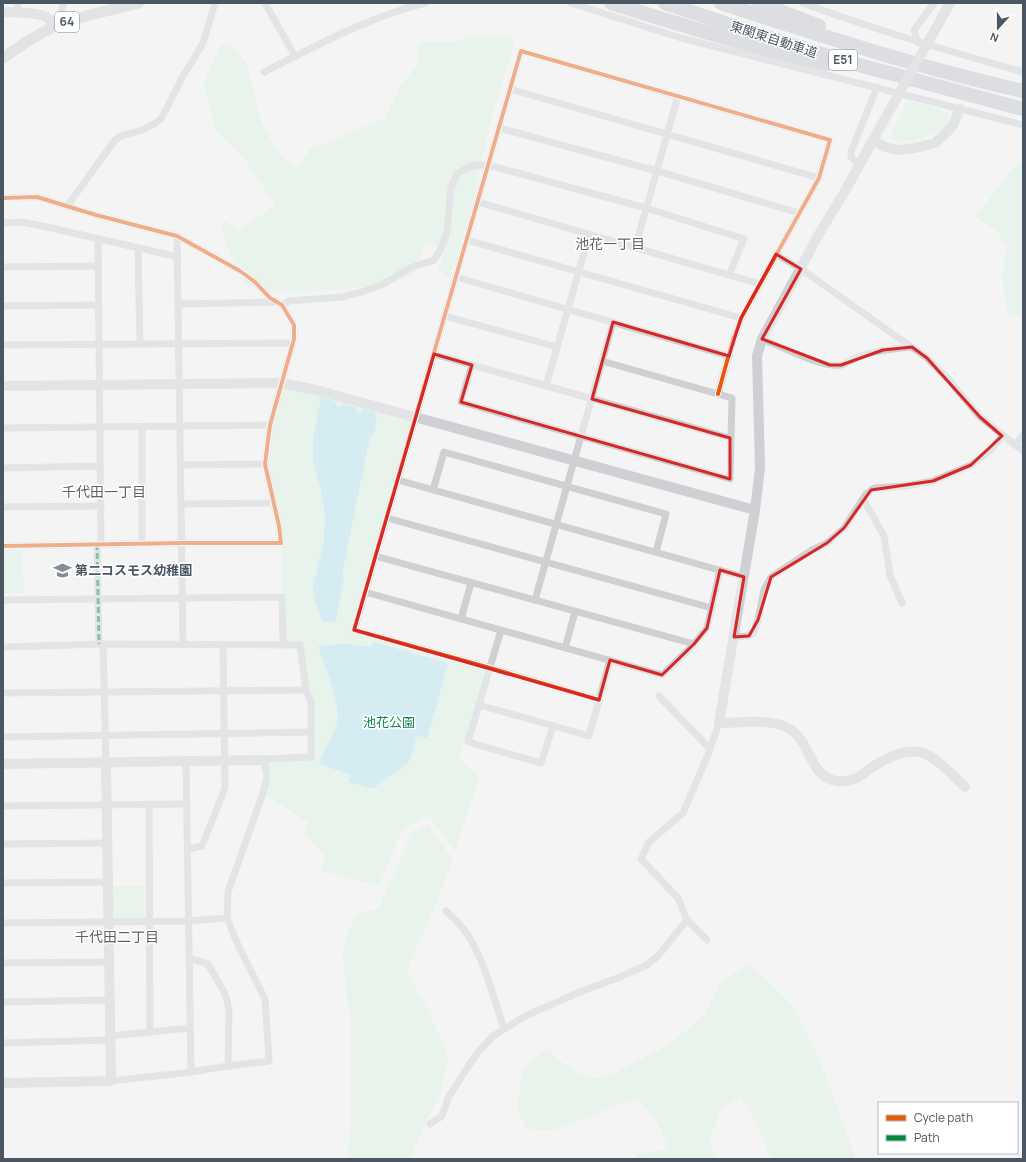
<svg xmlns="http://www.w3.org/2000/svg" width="1026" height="1162" viewBox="0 0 1026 1162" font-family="Manrope,'Noto Sans JP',sans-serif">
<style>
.green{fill:#d9f2e3}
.water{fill:#aee2f0}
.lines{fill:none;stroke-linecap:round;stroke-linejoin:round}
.highway-casing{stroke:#b9bec3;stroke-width:14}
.street{stroke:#ced0d2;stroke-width:7}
.secondary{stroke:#ced0d4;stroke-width:10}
.primary{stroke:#caced1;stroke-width:11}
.highway{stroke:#bec4c9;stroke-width:13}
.secondary-bridge{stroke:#ced0d4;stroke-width:10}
.quiet{stroke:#00873e;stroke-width:3;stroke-dasharray:6 3;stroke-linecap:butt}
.cycleway-casing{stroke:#fff;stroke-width:6}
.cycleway{stroke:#e8590c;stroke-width:4}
.marked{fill:none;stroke:#d62828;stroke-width:3;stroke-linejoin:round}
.labels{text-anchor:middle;stroke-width:3;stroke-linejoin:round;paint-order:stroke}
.shield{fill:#fff;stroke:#808990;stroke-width:1}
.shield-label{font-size:12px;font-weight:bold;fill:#4a5661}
.street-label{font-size:13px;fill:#4a5661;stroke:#fff}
.poi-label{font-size:13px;font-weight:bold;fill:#4a5661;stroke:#fff;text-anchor:start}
.park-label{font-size:13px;fill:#17864f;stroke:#fff}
.neighbourhood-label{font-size:14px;fill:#5f6368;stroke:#fff}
</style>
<rect width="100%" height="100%" fill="#f4f4f4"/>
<!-- green -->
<g class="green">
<polygon points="510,35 514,46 495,105 471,208 450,278 438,270 445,247 425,244 413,276 370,287 281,293 243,283 224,237 220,223 227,221 237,232 275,205 242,155 216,132 203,83 222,44 229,43 246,62 260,119 279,155 298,167 310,149 384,119 402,83 416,67 420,42 454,42 467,37"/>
<path d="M908,101L930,106L949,113L948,123C930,138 915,144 891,140V133Z"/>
<polygon points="1017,163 1023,165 1023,319 1007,312 1002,275 1007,248 997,231 975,217"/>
<polygon points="282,383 416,417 354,630 490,668 459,759 480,777 455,851 429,816 402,830 379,886 321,870 325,854 304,835 308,823 263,793 265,759 307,757 311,732 311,702 300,645 283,645 281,543 265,464"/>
<polygon points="3,550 22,550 24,594 3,594"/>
<polygon points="428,824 453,860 435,906 407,970 428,1010 449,1058 441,1091 410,1159 347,1159 351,1122 351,1023 345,981 343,953 348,932 358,914 378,909 412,833"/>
<polygon points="112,886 145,886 145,918 113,918"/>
<path d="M749,965L771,983L793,1006L821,1063L856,1159H771L760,1132L741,1096L726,1104L719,1115L710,1139L716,1159H633L639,1154L669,1149C661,1132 653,1108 635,1099L557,1129L546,1131L525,1128L517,1107L523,1068L547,1049L571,1070L595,1079L613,1074L670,1044L705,1014L721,981Z"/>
</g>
<!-- water -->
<g class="water">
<polygon points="321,397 336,402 336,405 339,407 342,406 343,404 356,407 356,410 358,413 361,412 363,409 375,412 375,416 377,418 374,434 370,436 342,575 344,578 336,620 333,622 322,622 313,594 313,586 324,542 325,517 321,490 313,462 313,440"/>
<path d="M373,642L448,663L427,739L417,735L411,757L408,763L375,787L370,788L349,782L351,775L322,765L320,761C323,749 332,739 336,727C343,706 325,668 318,646L346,644L372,647Z"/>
</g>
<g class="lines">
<defs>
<g id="highway">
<path d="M611,3C682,25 754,48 827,64"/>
<polyline points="665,3 757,34 848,62 1023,109"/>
<path d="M721,3C821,36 921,68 1023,91"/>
<polyline points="759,3 819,26"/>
</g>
</defs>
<!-- highway casing -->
<use href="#highway" class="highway-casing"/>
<!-- street -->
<g class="street">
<polyline points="265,3 295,56"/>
<polyline points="571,3 681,38 1023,125"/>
<path d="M803,3C875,30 949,51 1023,72"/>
<polyline points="17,12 18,3"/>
<polyline points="55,26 61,12 64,3"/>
<polyline points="918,43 914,30 934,3"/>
<path d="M264,72C316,46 368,17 425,3"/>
<polyline points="510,89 819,178"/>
<polyline points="499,128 657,171 799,213"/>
<polyline points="859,165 851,157 851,152 877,87"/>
<polyline points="3,198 37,197 96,215 177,236 240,271 255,282 270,298 282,305 294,325 294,339 270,425 265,464 279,526 281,543 182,543 3,546"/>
<polyline points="478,202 760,284"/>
<path d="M68,205L115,140C125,133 122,136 132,133C142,131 154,125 161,119L182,78L203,43L215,3"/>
<polyline points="3,223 22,222 47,227 178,257"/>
<polyline points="177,236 183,644"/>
<polyline points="98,239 101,544"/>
<polyline points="467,240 741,318"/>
<polyline points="138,248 140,344"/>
<polyline points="635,248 678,96"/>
<polyline points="776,254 801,269 927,358 948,379 980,417 1023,451"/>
<polyline points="3,267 98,266"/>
<polyline points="456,277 729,356"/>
<polyline points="178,304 277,302"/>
<polyline points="282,305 289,301 341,297 362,292 382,285 410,268 434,260 442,247 447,232 451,188 457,174 470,166 488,165 646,208 744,239 729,275"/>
<polyline points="3,306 98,305"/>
<polyline points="445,316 557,347"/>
<path d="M762,339C780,346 822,368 841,365C847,363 854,358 860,356C877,350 894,349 912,347"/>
<polyline points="3,345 293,343"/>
<polyline points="434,354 730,438"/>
<polyline points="472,365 461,402 730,479 732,398 602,361"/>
<polyline points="546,386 589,235"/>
<polyline points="142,427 142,543"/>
<polyline points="3,428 270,425"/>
<polyline points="1015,445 1023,435"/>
<polyline points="181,465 265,464"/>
<polyline points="3,468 100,466"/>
<polyline points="398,480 744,577"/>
<polyline points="433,490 444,452 666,514 656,552"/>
<polyline points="863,499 884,536 890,575 902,603"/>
<polyline points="181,504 274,503"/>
<polyline points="3,507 101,506"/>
<polyline points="387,518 712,608"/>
<polyline points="97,544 99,644"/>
<polyline points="375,556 694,644"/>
<polyline points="365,592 662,675 694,644 707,628 720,570"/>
<polyline points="3,600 282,597 283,645"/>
<polyline points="535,600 613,322"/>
<polyline points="461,619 471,583"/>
<polyline points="501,630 468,742 541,763 553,726"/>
<polyline points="734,637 749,636 754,632 758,620 764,590 771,577 812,550 827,543 844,528 866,494 874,488 906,486 933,481 971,465 990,451 1002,436"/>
<polyline points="103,644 106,763"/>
<polyline points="3,647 103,644 300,645 306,690 311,702 311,757 265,759 264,760 267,777 263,793 228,892 227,918 238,945 265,999 269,1061 228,1066 191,1072 111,1081"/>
<polyline points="565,648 575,612"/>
<polyline points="3,693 306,690"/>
<polyline points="659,696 710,749"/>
<polyline points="599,700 490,668 354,630 521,51 830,140 819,178 741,318 732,343 718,394"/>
<polyline points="479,705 589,736 610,660"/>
<polyline points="3,737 311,732"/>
<polyline points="186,761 191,1072"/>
<polyline points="149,804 150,1032"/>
<polyline points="3,806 187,804"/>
<polyline points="3,844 107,843"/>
<polyline points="188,849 202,846 225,788 223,644"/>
<polyline points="3,883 108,882"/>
<path d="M446,911C452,917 460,923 465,931C485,960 493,996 504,1029"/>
<polyline points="3,923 189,921 227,918"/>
<polyline points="707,940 687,920 678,898 641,859 649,842 683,813 707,757 719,723"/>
<polyline points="189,959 199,961 208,964 224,992 227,1001 229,1011 228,1066"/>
<polyline points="3,963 109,962"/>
<polyline points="3,1002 110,1000"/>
<polyline points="110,1036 190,1028"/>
<polyline points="3,1043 110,1040"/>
<polyline points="430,1124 442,1116 448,1098 469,1065 479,1051 492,1037 523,1017 580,992 620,977 647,965 658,956 687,920"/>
</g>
<!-- secondary -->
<g class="secondary">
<path d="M3,12C16,12 32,12 44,16C49,17 52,22 55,26"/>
<polyline points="930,39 950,3"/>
<path d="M892,106L845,191L819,234L762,339L757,356L760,468L755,510L719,723C739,723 770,718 788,728C812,741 809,778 837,781C849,783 858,778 867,771C882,760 901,749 920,752C935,755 954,777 965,787"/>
<polyline points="874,141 885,147 898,150 915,148 935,143 952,127 960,109"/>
<polyline points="3,386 282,383 316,390 755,510"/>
<polyline points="3,764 264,760"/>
<polyline points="3,1083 111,1081 106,763"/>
</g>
<!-- primary -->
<path class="primary" d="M3,58C20,46 37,34 56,26C83,15 111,10 139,3"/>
<!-- highway -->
<use href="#highway" class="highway"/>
<!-- secondary-bridge -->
<polyline class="secondary-bridge" points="892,106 930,39"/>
<!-- quiet -->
<polyline class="quiet" points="97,544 99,644"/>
<defs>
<g id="cycleway">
<polyline points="3,198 37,197 96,215 177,236 240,271 255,282 270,298 282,305 294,325 294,339 270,425 265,464 279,526 281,543 182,543 3,546"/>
<polyline points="599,700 490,668 354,630 521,51 830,140 819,178 741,318 732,343 718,394"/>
</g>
</defs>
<!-- cycleway casing -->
<use href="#cycleway" class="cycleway-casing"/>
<!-- cycleway -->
<use href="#cycleway" class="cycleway"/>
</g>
<!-- marked area -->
<path d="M0 0H1026V1162H0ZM776,254L801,269L762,339L830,365H841L883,350L912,347L927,358L980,417L1002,436L971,465L933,481L871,490L844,528L827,543L771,577L758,620L749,636L734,637L744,577L720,570L707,628L694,644L662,675L610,660L599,700L354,630L434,354L472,365L461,402L730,479V438L592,399L613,322L729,356L741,318Z" fill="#f4f4f4" fill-opacity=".55" fill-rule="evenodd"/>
<path class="marked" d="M776,254L801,269L762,339L830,365H841L883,350L912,347L927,358L980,417L1002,436L971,465L933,481L871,490L844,528L827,543L771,577L758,620L749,636L734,637L744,577L720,570L707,628L694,644L662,675L610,660L599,700L354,630L434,354L472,365L461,402L730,479V438L592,399L613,322L729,356L741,318Z"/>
<!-- icons -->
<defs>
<symbol id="school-bare" viewBox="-9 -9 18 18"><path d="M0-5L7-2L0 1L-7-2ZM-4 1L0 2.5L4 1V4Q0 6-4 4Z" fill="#868d94" stroke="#fff" stroke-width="2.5" paint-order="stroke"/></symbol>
</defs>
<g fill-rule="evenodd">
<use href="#school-bare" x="50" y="558" width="25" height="25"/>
</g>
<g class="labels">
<!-- shield labels -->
<g class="shield">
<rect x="55" y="12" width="24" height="20" rx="3"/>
<rect x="829" y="50" width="28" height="20" rx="3"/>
</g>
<g class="shield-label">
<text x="67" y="26">64</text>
<text x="843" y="64">E51</text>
</g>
<!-- street labels -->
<g class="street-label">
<text transform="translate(774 39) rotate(18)" y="5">東関東自動車道</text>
</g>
<!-- poi labels -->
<g class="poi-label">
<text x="75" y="575">第二コスモス幼稚園</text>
</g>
<!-- park labels -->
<g class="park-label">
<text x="389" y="727">池花公園</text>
</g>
<!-- neighbourhood labels -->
<g class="neighbourhood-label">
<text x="610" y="249">池花一丁目</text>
<text x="104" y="497">千代田一丁目</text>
<text x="117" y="942">千代田二丁目</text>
</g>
</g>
<!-- border -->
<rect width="1026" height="1162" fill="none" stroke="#4a5661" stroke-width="8"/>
<!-- legend -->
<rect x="878" y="1102" width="140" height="52" fill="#ffffff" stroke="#b7bbc0"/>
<rect x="886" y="1115" width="20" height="6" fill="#e8590c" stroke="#b7bbc0"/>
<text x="914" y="1122" font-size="12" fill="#4a5661">Cycle path</text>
<rect x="886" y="1135" width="20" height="6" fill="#00873e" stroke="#b7bbc0"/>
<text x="914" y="1142" font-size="12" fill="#4a5661">Path</text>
<!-- north arrow -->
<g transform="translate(998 28) rotate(201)" stroke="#ffffff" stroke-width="3" paint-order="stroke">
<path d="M0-3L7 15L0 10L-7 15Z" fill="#4a5661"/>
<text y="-6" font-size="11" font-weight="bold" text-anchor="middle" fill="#4a5661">N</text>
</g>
</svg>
